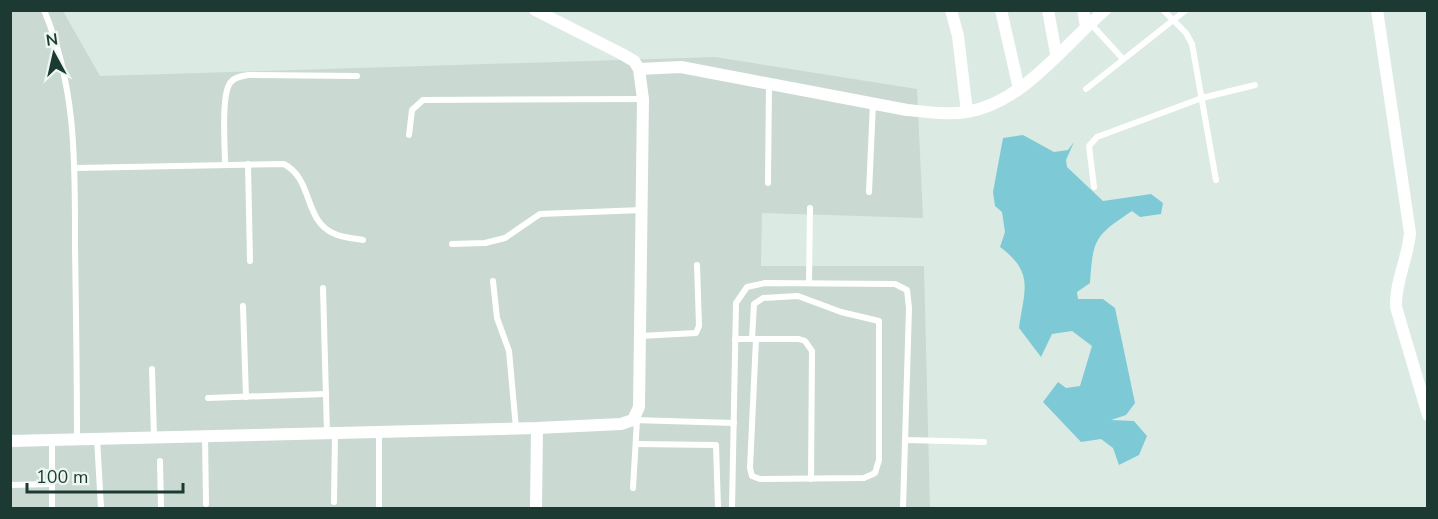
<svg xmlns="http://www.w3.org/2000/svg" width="1438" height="519" viewBox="0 0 1438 519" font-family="'Nunito Sans',sans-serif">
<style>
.built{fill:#cadad2}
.water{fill:#7dcad6}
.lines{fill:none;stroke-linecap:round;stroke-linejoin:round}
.lane{stroke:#fff;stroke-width:6}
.street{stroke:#fff;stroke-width:12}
</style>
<rect width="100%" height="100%" fill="#dceae4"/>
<!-- built -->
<polygon class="built" points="10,11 63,11 100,76 715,57 917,89 923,218 762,213 761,266 924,266 930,508 11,508"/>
<!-- water -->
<path class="water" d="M1023,135L1054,152L1068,150L1074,142L1066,160L1067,167L1103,201L1151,194L1163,203L1161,214L1140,217L1132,211C1095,236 1093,238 1090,283L1077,292L1078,299H1103L1115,308L1135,403L1126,415L1111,420L1134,421L1147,436L1139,455L1119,465L1113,448L1101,439L1081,442L1043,402L1058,382L1066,388L1080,386L1092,346L1072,331L1052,334L1041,357L1019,328C1024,290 1035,273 1000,247L1005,232L1002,212L995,206L993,192L1003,138Z"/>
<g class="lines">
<!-- lane -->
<g class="lane">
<path d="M44,10C77,89 75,164 75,248C76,311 77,375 77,439"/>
<polyline points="1163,10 1186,33 1192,44 1216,180"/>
<polyline points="1091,24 1123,59"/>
<polyline points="1086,89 1186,10"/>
<polyline points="409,135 412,110 423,100 643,99"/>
<path d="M225,164C225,146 221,96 230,83C234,77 242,76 248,75L357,76"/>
<polyline points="248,164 250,261"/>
<path d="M75,168L284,164C314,180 303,221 335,234C343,238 354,238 363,240"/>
<polyline points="768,183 769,84"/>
<polyline points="1094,187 1089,146 1097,137 1202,98 1255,85"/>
<polyline points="869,192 873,103"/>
<polyline points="452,244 485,243 505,238 540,214 642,210"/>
<polyline points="493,281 497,318 509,351 516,428"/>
<polyline points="809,283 810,208"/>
<polyline points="323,288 327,433"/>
<polyline points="243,306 246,397"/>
<polyline points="640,336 696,333 699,326 697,265"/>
<polyline points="735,339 799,339 805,341 812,351 811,479"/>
<polyline points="752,339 754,304 763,298 798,296 841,312 879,321 879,460 875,473 864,478 760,479 752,476 750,468 756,339"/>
<polyline points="152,369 154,437"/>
<polyline points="208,398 326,394"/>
<polyline points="633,420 734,423"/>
<polyline points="379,432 379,508"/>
<polyline points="205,436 206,504"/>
<polyline points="97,438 101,508"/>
<polyline points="905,440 984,442"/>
<polyline points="636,444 716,445 718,508"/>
<polyline points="160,461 161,508"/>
<polyline points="10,485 52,484"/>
<polyline points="633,488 637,420"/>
<polyline points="334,502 335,434"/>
<polyline points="52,508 52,440"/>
<polyline points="732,508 736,303 747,287 765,283 895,284 907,290 909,308 903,508"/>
</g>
<!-- street -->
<g class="street">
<polyline points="951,10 958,36 967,112"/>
<polyline points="1001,10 1019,89"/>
<polyline points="1048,10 1056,54"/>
<polyline points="1083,10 1086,26"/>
<path d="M1377,10L1410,233C1408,258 1395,282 1396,307L1428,415"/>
<path d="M639,69L681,67L907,110C927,112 947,115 967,112C1024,102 1063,46 1105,10"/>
<polyline points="10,441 537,428 621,424 633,420 639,407 643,99 639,69 634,61 622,54 535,10"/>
<polyline points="536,508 537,428"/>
</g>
</g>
<!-- border -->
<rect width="1438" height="519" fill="none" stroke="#1d3a32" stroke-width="24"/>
<!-- north arrow -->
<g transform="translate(54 54) rotate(352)" stroke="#ecf7f1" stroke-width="4.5" paint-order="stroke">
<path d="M0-4.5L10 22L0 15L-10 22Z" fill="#1d3a32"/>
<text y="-9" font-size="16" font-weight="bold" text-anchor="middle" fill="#1d3a32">N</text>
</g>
<!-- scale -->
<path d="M27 483v9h156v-9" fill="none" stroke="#1d3a32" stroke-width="3"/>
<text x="36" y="483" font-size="18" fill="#1d3a32" stroke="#ecf7f1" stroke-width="4.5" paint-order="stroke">100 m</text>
</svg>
